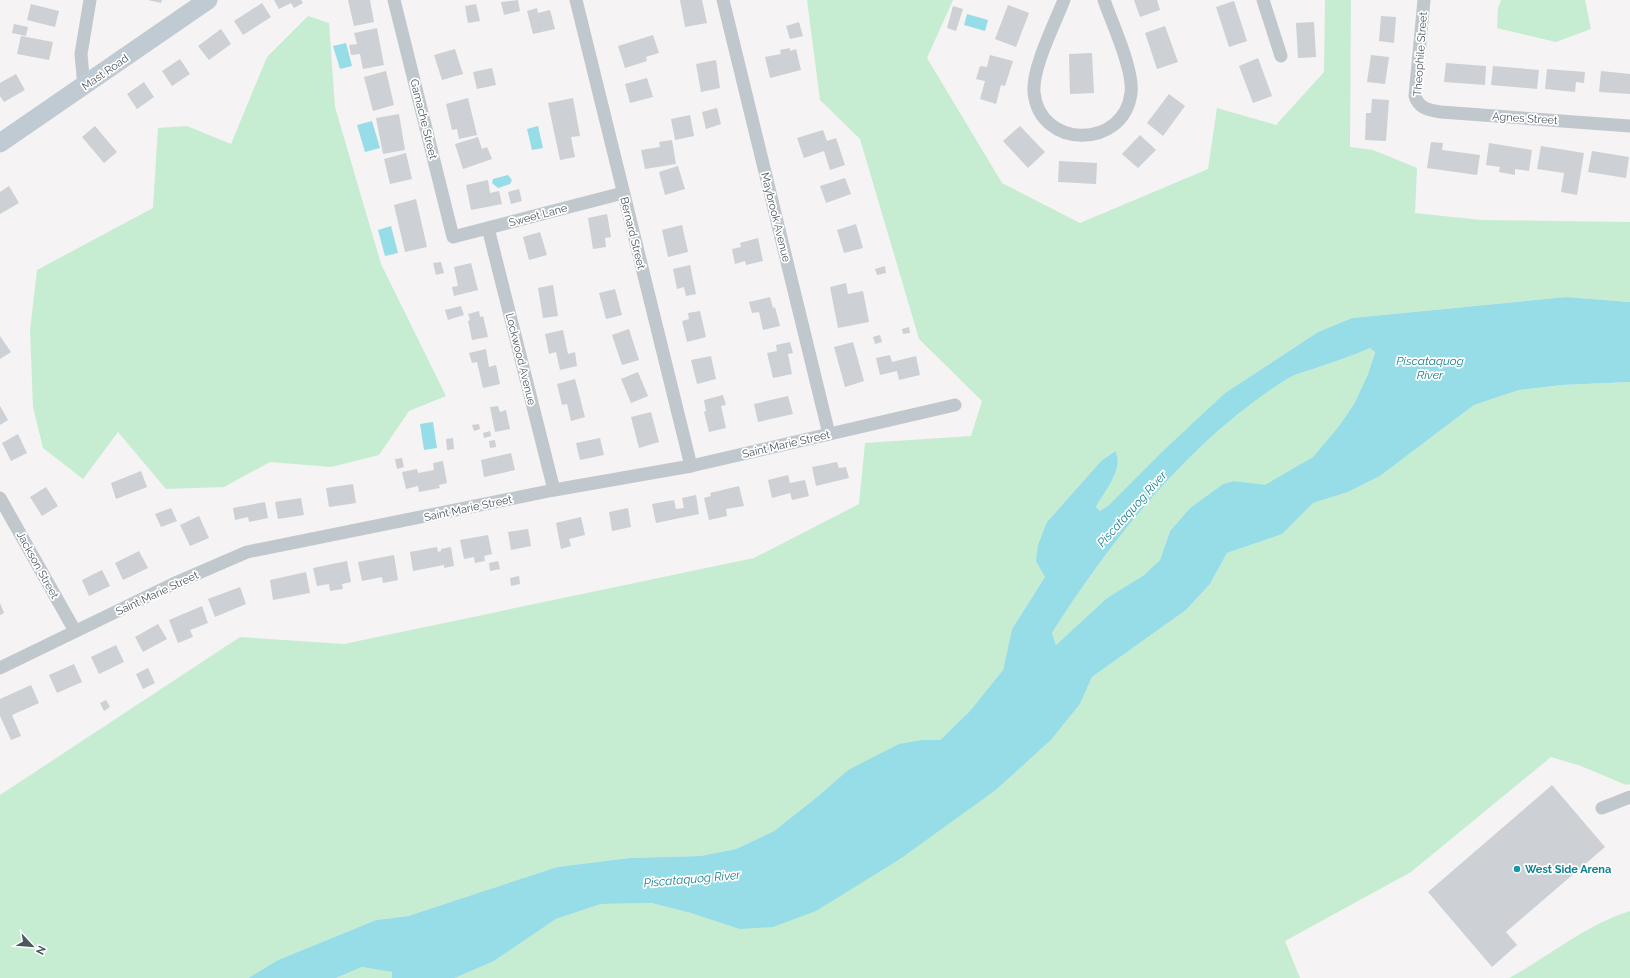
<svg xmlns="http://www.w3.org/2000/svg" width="1630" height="978" viewBox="0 0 1630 978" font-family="Raleway,sans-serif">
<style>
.green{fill:#c6edd2}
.water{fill:#97dde7;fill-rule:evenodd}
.building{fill:#cdd0d4}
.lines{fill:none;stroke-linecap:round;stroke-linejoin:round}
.minor{stroke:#c0c8ce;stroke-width:13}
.secondary{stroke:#c0cad2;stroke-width:19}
.culture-dot{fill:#0f9aa8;stroke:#fff;stroke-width:1.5}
.labels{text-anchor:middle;stroke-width:3.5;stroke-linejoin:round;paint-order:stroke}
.street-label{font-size:11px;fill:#4c575f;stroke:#fff}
.culture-label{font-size:11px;font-weight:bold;fill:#0d838f;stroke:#fff;text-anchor:start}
.water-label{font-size:12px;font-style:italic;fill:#178090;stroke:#fff}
</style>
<rect width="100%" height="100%" fill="#f5f3f3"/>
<!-- green -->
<g class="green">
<polygon points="807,0 953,0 927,58 1002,183 1080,223 1208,169 1217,108 1276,125 1324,72 1325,0 1351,0 1350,147 1373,150 1417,168 1415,213 1481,220 1630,222 1630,302 1566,297 1352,318 1318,332 1225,393 1109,505 1100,511 1096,507 1115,474 1114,451 1101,461 1047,522 1045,577 1012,629 1003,670 969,712 940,740 922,740 848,770 817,797 774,831 736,849 700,856 629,858 557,867 408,916 376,920 278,960 248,978 0,978 0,795 240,637 344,644 754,558 859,504 865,443 971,436 982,401 919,339 860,139 820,100"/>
<polygon points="1501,0 1585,0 1591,29 1556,42 1497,28 1498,8"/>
<polygon points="308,16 329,23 335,107 381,264 446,396 409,411 379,455 331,467 270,462 224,487 166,489 118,432 83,479 43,448 33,407 30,330 37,270 153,208 158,128 187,126 231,144 267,57"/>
<path d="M1370,348L1375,351L1368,374L1354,404L1339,426L1313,457L1265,486L1234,481L1223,484L1190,508L1170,531L1160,560L1144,575L1107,598L1056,645L1052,633C1113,537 1189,440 1287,379C1295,374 1307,371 1316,368C1334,362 1352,356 1370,348Z"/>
<polygon points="1630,382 1630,784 1626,785 1581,766 1551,757 1411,872 1285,941 1300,978 455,978 494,961 556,919 601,904 651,903 691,913 997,789 1051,740 1080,704 1092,677 1186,610 1210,584 1227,553 1281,534 1313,503 1348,492 1380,476 1474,405 1519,390 1562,385"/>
<path d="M1630,911V978H1509C1550,956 1585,925 1630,911Z"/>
<polygon points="362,967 393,972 392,978 336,978"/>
</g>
<!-- water -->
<g class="water">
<polygon points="967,14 988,20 985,31 964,25"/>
<polygon points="346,43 352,66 340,69 333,46"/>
<polygon points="372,121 380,148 365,152 357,125"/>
<polygon points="538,126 543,148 532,150 527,129"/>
<polygon points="508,175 512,180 510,184 498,188 492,183 493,179"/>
<polygon points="391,226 398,253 385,256 378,230"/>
<path d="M1566,297L1630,302V382L1562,385L1519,390L1474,405L1380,476L1348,492L1313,503L1282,534L1227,553L1210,584L1186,610L1092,677L1080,704L1051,740L997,789L900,859L816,911L773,927L740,929L691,913L651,903L601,904L556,919L494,961L455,978H392V972L362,967L336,978H248L278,960L376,920L408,916L557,867L629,858L700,856L736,849L774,831L817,797L848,770L899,744L922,740H940L969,712L1003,670L1012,629L1045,577L1036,561L1038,545L1047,522L1101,461L1115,451C1125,468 1104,492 1096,507L1100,511L1109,505L1163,451L1225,393L1318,332L1352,318ZM1370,348L1375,352L1368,374L1354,404L1339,426L1313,457L1265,485L1234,481L1223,484L1190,508L1170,531L1160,560L1144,575L1107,598L1056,645L1052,633C1112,538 1191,439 1287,379C1295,374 1307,371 1316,368C1334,362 1352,356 1370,348Z"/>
<polygon points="433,422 437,448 424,450 420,424"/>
</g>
<!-- building -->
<g class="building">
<polygon points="148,0 162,0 161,3"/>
<polygon points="274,0 301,0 303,3 294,8 291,3 279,9"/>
<polygon points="348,0 370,0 374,22 354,26"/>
<polygon points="518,0 520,11 504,15 501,2"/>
<polygon points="680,0 702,0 707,23 685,27"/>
<polygon points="1134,0 1157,0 1160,10 1140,17"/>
<polygon points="1234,1 1247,41 1229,47 1216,7"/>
<polygon points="262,3 271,17 243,35 234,21"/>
<polygon points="31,4 59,11 55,27 27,20"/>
<polygon points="476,4 480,21 468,23 465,6"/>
<polygon points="1008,5 1029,13 1016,47 995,39"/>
<polygon points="953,6 963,9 956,31 947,28"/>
<polygon points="537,8 538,13 550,10 555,29 533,34 527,11"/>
<polygon points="1381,16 1396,17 1394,43 1379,41"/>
<polygon points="799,22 803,36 790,39 786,26"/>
<polygon points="1314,22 1316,57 1298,58 1296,23"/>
<polygon points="14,24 28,27 26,36 12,33"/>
<polygon points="1165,26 1178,62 1157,69 1145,33"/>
<polygon points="377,28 384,65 363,69 360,54 351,55 349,45 357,44 354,33"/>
<polygon points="221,29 231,44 209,60 198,46"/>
<polygon points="653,35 659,53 646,57 647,61 625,68 618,46"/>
<polygon points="21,36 53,42 49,60 17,54"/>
<polygon points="790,48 790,51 796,49 801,70 770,78 765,57 781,54 780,50"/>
<polygon points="455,49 463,74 442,80 434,55"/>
<polygon points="1092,53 1094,93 1070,94 1069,54"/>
<polygon points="990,55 1013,61 1005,86 1001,85 996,104 980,99 985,81 976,79 980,66 987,67"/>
<polygon points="1371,55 1389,57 1385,84 1367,82"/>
<polygon points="1258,58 1272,96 1253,103 1239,66"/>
<polygon points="180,59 190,74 172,86 162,71"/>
<polygon points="716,60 720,88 701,92 696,64"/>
<polygon points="1446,63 1486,66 1485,85 1444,82"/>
<polygon points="1493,66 1539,70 1537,89 1491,85"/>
<polygon points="492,68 496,85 477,89 473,72"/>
<polygon points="1547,69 1585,72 1584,83 1576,82 1575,92 1545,89"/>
<polygon points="386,71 394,105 373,111 364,77"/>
<polygon points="1601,71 1630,74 1630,94 1599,92"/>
<polygon points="16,74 25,90 4,102 0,96 0,83"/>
<polygon points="647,78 653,97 630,103 625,84"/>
<polygon points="144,82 154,97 137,109 127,94"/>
<polygon points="1169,94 1185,106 1163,136 1147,123"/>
<polygon points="468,98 477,135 459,139 457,129 452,130 446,104"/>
<polygon points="573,98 580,136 571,137 575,157 560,160 548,103"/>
<polygon points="1372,99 1389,100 1386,141 1365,140 1366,113 1371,113"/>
<polygon points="717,108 721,124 706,129 702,112"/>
<polygon points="399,114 405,150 383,154 376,118"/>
<polygon points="690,115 694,136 675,140 671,119"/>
<polygon points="95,126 117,152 104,163 82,137"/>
<polygon points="1020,126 1045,152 1028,168 1003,141"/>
<polygon points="823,130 827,141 836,138 845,165 830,170 824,151 804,158 797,138"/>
<polygon points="1140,135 1156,150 1138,168 1122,154"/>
<polygon points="478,137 482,149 487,147 492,159 463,169 455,144"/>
<polygon points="672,140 676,164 645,169 641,150 660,147 659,142"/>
<polygon points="1431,142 1443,143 1442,150 1480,155 1477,175 1427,168"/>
<polygon points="1489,143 1532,150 1529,171 1515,169 1515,175 1499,172 1500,167 1486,165"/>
<polygon points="1541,146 1584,153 1577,195 1561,192 1564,173 1537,169"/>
<polygon points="1592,151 1629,157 1626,178 1588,172"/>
<polygon points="406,153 412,179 390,184 384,159"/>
<polygon points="1059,161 1097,163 1096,184 1058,182"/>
<polygon points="678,166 685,189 665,195 659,172"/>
<polygon points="845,178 851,194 826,203 820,186"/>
<polygon points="488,180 490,193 499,191 502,204 471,210 466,185"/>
<polygon points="9,186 19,203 0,214 0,192"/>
<polygon points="519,189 522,201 511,204 508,192"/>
<polygon points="416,199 427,247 405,252 394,205"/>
<polygon points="607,214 611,237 605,238 606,247 593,249 588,218"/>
<polygon points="856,224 863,248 844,253 837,230"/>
<polygon points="682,225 688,252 668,257 662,230"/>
<polygon points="540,232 547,255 529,260 523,237"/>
<polygon points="758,238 763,261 746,265 745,261 735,264 732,249 741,247 740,243"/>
<polygon points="441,262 444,273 436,275 433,263"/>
<polygon points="471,263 478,290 454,296 452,287 458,286 454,267"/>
<polygon points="690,265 696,294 686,296 684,287 677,289 673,269"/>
<polygon points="885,266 886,273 877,275 875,269"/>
<polygon points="846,283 848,294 863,291 869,322 838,328 830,287"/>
<polygon points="553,285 558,316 543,318 538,288"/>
<polygon points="615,289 622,315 606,319 599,293"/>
<polygon points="770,297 773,308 775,307 780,326 763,330 759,312 752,313 749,302"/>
<polygon points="461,306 464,315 448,320 445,310"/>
<polygon points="479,311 480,317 483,316 488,337 472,340 468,321 470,320 468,314"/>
<polygon points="700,311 706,337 687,342 682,321 689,319 688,313"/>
<polygon points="909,327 910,333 903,334 902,329"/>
<polygon points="629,329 639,360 622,365 612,335"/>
<polygon points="563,330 568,354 575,352 577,366 560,370 556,352 549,354 545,334"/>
<polygon points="880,335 882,342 875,344 873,337"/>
<polygon points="0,336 11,352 0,359"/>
<polygon points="790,342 793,353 788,354 792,374 773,378 767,353 777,351 776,345"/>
<polygon points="853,342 864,381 845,387 834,347"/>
<polygon points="486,349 489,367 496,365 500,384 483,388 477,362 472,363 469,353"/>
<polygon points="890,355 892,362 916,356 920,375 899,380 897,371 880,375 876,358"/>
<polygon points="711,356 716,379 697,384 691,360"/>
<polygon points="638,372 648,396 631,403 621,379"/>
<polygon points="575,379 585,417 571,421 567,404 562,405 557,384"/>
<polygon points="723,395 726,405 721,406 726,428 709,432 704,412 706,411 704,400"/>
<polygon points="788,396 793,414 758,422 754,404"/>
<polygon points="0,406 8,420 0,425"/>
<polygon points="498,406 500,412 506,410 510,429 495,432 490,407"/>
<polygon points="651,412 659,442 639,448 631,417"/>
<polygon points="479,424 480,429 474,431 472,425"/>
<polygon points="490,431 491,436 484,438 483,433"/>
<polygon points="18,434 27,453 11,461 2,443"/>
<polygon points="453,438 454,449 447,450 446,439"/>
<polygon points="600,438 604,455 580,460 576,443"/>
<polygon points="495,440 496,447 490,448 489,441"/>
<polygon points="511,453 515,470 484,477 481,460"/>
<polygon points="402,458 404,467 397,469 395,459"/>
<polygon points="443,461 447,483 439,485 440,488 419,492 418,486 406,489 402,472 417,469 418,473 434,470 433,463"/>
<polygon points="837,462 839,468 846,467 849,478 816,486 812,467"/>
<polygon points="141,471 147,487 116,499 111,483"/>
<polygon points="788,475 790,483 805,480 809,496 792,500 790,493 772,498 768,480"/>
<polygon points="353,484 356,503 329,507 326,488"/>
<polygon points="739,486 744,506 726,509 727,516 709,520 704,498 711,496 710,493"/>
<polygon points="46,487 58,506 42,516 30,497"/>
<polygon points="696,495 699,514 656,523 652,504 674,500 676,509 684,508 682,498"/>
<polygon points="301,498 304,515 278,519 275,502"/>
<polygon points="265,502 268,518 249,522 248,517 235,520 233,508"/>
<polygon points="171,508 177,521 161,527 155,514"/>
<polygon points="628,508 631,527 612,531 609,512"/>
<polygon points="199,516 209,538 190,546 180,525"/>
<polygon points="581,517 585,535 569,539 571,546 561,549 556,523"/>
<polygon points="528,529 531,546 511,550 508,532"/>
<polygon points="488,535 492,554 484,556 485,561 475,563 474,557 464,559 460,540"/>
<polygon points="437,547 438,552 441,551 441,549 451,547 454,566 444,568 444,565 413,571 410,552"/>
<polygon points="139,551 148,568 123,580 115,563"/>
<polygon points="394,555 398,580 383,583 382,577 362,581 358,562"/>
<polygon points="347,561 351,582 342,584 343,589 330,591 329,584 317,586 313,568"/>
<polygon points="498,561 500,569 490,571 489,563"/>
<polygon points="102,570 110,586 89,596 82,580"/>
<polygon points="306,572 310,593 273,600 270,580"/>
<polygon points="519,576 520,584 511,586 510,578"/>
<polygon points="240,587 246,604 215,617 208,599"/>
<polygon points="0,603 4,613 0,615"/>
<polygon points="202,606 208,623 190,630 193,637 178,643 169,620"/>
<polygon points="158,624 167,639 143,652 135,637"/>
<polygon points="116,645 124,662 99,674 91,657"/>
<polygon points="74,664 82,682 57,693 49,675"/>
<polygon points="148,668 155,683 143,689 136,674"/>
<polygon points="31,685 39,703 12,715 21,736 11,740 0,716 0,699"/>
<polygon points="106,700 110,707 104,711 100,703"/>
<polygon points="1552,785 1605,847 1506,932 1517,945 1492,967 1428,892"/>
</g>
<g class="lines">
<!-- minor -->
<g class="minor">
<polyline points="394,0 453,237 623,193"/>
<polyline points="576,0 691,466"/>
<polyline points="723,0 829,434"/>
<path d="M1064,0C1055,23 1032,68 1034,92C1039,149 1124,150 1131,93C1134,70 1112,23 1104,0"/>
<polyline points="1263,0 1281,56"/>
<path d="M1424,0L1415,96C1419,109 1430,110 1441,112L1630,126"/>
<polyline points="84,87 81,54 90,0"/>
<polyline points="488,228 554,490"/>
<polyline points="0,498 75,631"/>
<polyline points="0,668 173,584 247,552 554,490 691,466 955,405"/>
<polyline points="1602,808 1630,797"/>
</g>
<!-- secondary -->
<polyline class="secondary" points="0,143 208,0"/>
</g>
<!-- markers -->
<circle class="culture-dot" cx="1517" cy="869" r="4"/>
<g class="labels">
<!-- street labels -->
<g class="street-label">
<text transform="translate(1420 54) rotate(-86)" y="4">Theophile Street</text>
<text transform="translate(105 72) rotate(-35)" y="4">Mast Road</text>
<text transform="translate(1525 118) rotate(4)" y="4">Agnes Street</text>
<text transform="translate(424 119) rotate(76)" y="4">Gamache Street</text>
<text transform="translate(538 215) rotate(-15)" y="4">Sweet Lane</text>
<text transform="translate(776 217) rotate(76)" y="4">Maybrook Avenue</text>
<text transform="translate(633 233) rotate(76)" y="4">Bernard Street</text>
<text transform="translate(521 359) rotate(76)" y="4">Lockwood Avenue</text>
<text transform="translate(786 444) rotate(-13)" y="4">Saint Marie Street</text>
<text transform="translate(468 508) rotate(-12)" y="4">Saint Marie Street</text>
<text transform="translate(38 565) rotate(61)" y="4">Jackson Street</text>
<text transform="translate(157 593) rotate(-25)" y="4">Saint Marie Street</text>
</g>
<!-- culture labels -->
<g class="culture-label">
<text x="1525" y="873">West Side Arena</text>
</g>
<!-- water labels -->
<g class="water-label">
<text x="1430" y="365">Piscataquog<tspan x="1430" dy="14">River</tspan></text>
<text transform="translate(1132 509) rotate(-48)" y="4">Piscataquog River</text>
<text transform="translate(692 879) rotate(-5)" y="4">Piscataquog River</text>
</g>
</g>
<!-- north arrow -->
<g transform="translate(32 946) rotate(116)" stroke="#ffffff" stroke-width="3" paint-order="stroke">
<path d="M0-3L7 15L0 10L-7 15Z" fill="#4c575f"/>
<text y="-6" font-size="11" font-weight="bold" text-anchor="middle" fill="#4c575f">N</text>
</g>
</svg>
